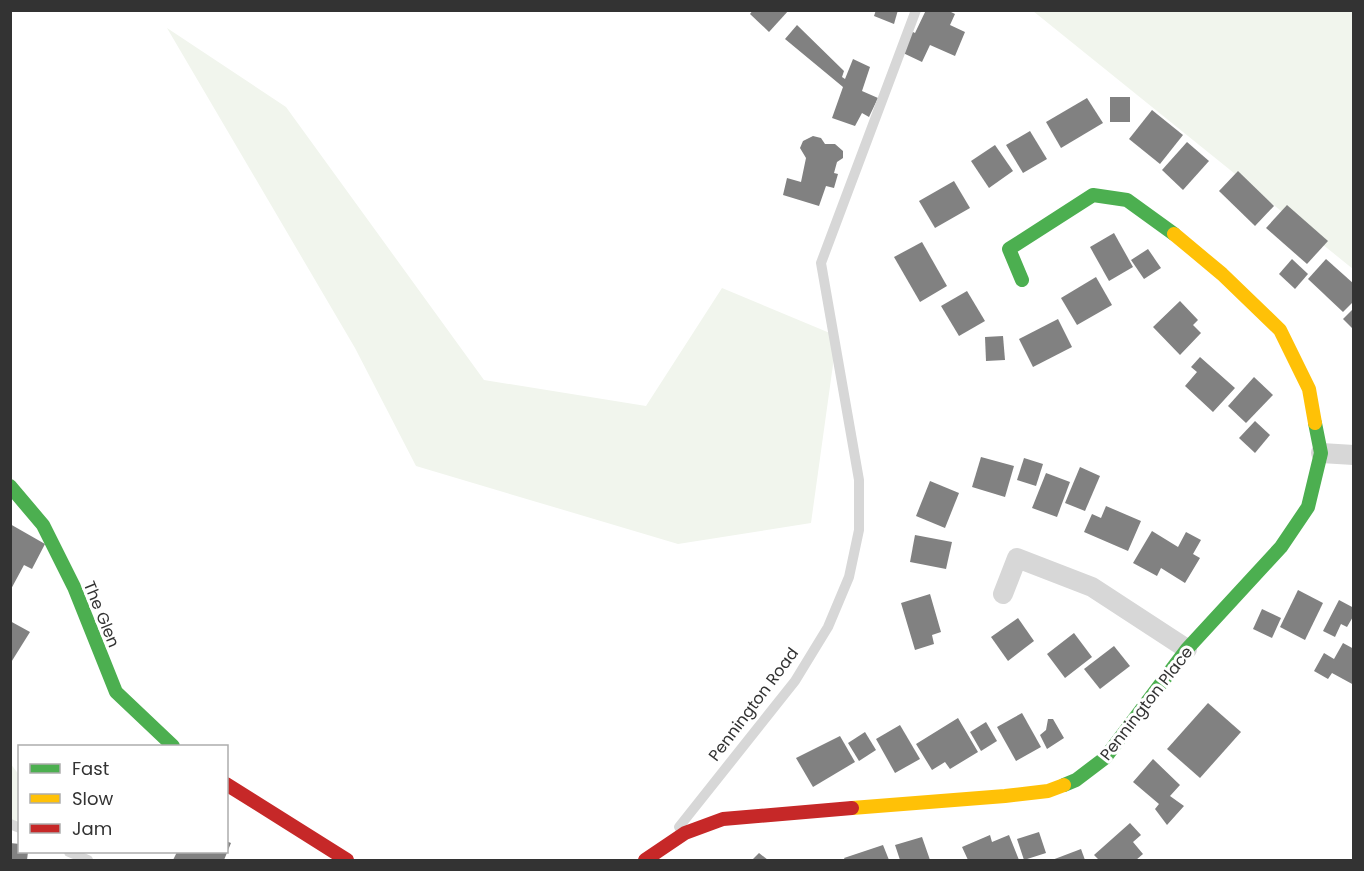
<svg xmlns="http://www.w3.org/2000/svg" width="1364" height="871" viewBox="0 0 1364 871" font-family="Poppins,sans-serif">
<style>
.green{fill:#f1f5ed}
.building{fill:#818181}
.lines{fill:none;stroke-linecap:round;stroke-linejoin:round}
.lane{stroke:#d7d7d7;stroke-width:10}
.street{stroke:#d7d7d7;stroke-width:20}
.fast{stroke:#4caf50;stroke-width:14}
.slow{stroke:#ffc107;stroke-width:14}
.jam{stroke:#c62828;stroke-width:14}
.labels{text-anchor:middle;stroke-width:6;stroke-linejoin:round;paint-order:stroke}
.street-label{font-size:16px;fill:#333;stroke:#fff}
</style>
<rect width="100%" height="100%" fill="#fff"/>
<!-- green -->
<g class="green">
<polygon points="1033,11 1353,11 1353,269"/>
<polygon points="167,28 286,107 484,380 646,406 722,288 837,336 811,523 678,544 416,466 355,348"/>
<polygon points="10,763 20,776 19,820 11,822"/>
</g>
<!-- building -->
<g class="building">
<polygon points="753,10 789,10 769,32 750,14"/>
<polygon points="876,10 898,10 894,24 874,16"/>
<polygon points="926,10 947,10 955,14 950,25 965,32 955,56 930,45 922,62 901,52 911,31 915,33"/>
<polygon points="797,25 844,71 842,77 845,79 853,59 870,67 862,91 878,98 869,117 862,113 855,126 832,118 843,87 785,39"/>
<rect x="1110" y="97" width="20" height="25"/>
<polygon points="1087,98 1103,123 1061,148 1046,122"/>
<polygon points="1152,110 1183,135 1160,164 1129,139"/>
<polygon points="1030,131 1047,159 1023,173 1006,145"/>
<polygon points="813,136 821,138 825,144 835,144 843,151 843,158 837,162 834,173 838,174 834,188 826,186 819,206 783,195 787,178 801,182 806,158 800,148 803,141"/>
<polygon points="1187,142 1209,161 1183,190 1162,170"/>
<polygon points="995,145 1013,171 989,188 971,161"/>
<polygon points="1238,171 1274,206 1255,226 1219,191"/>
<polygon points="954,181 970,208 935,228 919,201"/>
<polygon points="1287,205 1328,241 1307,264 1266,228"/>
<polygon points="1114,233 1133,267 1109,281 1090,247"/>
<polygon points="922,242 947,286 920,302 894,257"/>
<polygon points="1148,249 1161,268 1144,279 1131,260"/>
<polygon points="1292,259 1308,274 1295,289 1279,274"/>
<polygon points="1326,259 1354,284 1354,301 1343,312 1308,279"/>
<polygon points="1096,277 1112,305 1077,325 1061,298"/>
<polygon points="967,291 985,321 959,336 941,306"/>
<polygon points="1180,301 1198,320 1193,325 1201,333 1180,355 1153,327"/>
<polygon points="1354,308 1354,330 1343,319"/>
<polygon points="1058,319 1072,347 1033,367 1019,339"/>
<polygon points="1003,336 1005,360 986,361 985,337"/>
<polygon points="1200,357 1235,388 1213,412 1185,386 1197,372 1191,367"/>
<polygon points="1254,377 1273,395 1246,423 1228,406"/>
<polygon points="1255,421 1270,435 1255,453 1239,438"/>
<polygon points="981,457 1014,466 1005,497 972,487"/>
<polygon points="1024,458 1043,464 1036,486 1017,480"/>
<polygon points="1080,467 1100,476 1085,511 1065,503"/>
<polygon points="1046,473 1070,482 1057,517 1032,508"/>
<polygon points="930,481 959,493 945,528 916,516"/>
<polygon points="1106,506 1141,521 1128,551 1084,532 1092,514 1101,518"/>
<polygon points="10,524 45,544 32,569 24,565 10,591"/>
<polygon points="1152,531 1178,547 1186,532 1201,540 1193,554 1200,558 1185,583 1161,568 1157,576 1133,563"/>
<polygon points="915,535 952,542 946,569 910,562"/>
<polygon points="1298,590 1323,603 1305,640 1280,627"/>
<polygon points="930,594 941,632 932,635 934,644 915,650 901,603"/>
<polygon points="1339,600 1354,608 1354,615 1347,627 1341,624 1335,637 1323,631"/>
<polygon points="1262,609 1281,618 1272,638 1253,629"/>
<polygon points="1018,618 1034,641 1008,661 991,637"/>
<polygon points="10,621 30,632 10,664"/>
<polygon points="1074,633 1092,657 1065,678 1047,654"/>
<polygon points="1343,643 1354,649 1354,685 1332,673 1328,679 1314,671 1324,653 1334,659"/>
<polygon points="1114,646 1130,666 1100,689 1084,669"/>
<polygon points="1208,703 1241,732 1200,778 1167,749"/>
<polygon points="1022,713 1041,747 1016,761 997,727"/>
<polygon points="958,718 978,752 950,769 945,762 932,770 916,744"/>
<polygon points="1048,719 1053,719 1064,738 1047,749 1040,735 1046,730"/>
<polygon points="986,722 997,741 981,751 970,732"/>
<polygon points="900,725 920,759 895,773 876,739"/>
<polygon points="865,732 876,750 859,761 848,743"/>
<polygon points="840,736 855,762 813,787 796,758"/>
<polygon points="1153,759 1180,785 1170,796 1184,806 1167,825 1155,809 1159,804 1133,782"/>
<polygon points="1130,823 1141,835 1133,842 1143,854 1136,860 1099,860 1094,855"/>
<polygon points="1039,832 1046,853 1024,860 1017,839"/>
<polygon points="990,835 992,842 1009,835 1019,860 968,860 962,847"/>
<polygon points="922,837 930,860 900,860 895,845"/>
<polygon points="226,841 231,843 224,860 173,860 177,852 226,852"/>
<polygon points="10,843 20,844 20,852 28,852 27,860 10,860"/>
<polygon points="883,845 889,860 845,860 844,858"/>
<polygon points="1081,849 1085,860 1052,860"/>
<polygon points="759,853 768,860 752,860"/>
</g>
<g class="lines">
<!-- lane -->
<g class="lane">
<polyline points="10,824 20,828"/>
<polyline points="679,827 795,681 828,627 849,577 859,530 859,480 821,263 916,10"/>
<polyline points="69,852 88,860"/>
</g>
<!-- street -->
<g class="street">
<polyline points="1321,453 1354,455"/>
<polyline points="1003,594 1017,558 1092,587 1187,649"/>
</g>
<!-- fast -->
<g class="fast">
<polyline points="1022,280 1009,249 1093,195 1127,200 1174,234"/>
<polyline points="10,486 43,525 74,587 116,692 173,746"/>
<polyline points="1064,785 1076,780 1105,758 1187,649 1281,547 1308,507 1321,453 1315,423"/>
</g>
<!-- slow -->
<g class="slow">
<polyline points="1174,234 1222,274 1280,330 1309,389 1315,423"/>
<polyline points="852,808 1005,796 1048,791 1064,785"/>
</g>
<!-- jam -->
<g class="jam">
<polyline points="226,784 347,860"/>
<polyline points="645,860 685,833 723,819 852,808"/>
</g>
</g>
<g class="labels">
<!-- street labels -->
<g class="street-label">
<text transform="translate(102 614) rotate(68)" y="6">The Glen</text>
<text transform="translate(1146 703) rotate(-52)" y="6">Pennington Place</text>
<text transform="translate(753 704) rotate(-53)" y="6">Pennington Road</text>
</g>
</g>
<!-- border -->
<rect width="1364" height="871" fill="none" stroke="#333333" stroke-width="24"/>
<!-- legend -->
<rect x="18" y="745" width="210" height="108" fill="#ffffff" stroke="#adadad" stroke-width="1.5"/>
<rect x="30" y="764" width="30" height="9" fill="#4caf50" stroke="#adadad" stroke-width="1.5"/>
<text x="72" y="775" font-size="18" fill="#333333">Fast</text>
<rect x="30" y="794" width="30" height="9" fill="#ffc107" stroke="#adadad" stroke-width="1.5"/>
<text x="72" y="805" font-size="18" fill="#333333">Slow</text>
<rect x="30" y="824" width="30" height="9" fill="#c62828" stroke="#adadad" stroke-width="1.5"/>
<text x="72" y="835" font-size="18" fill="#333333">Jam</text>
</svg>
